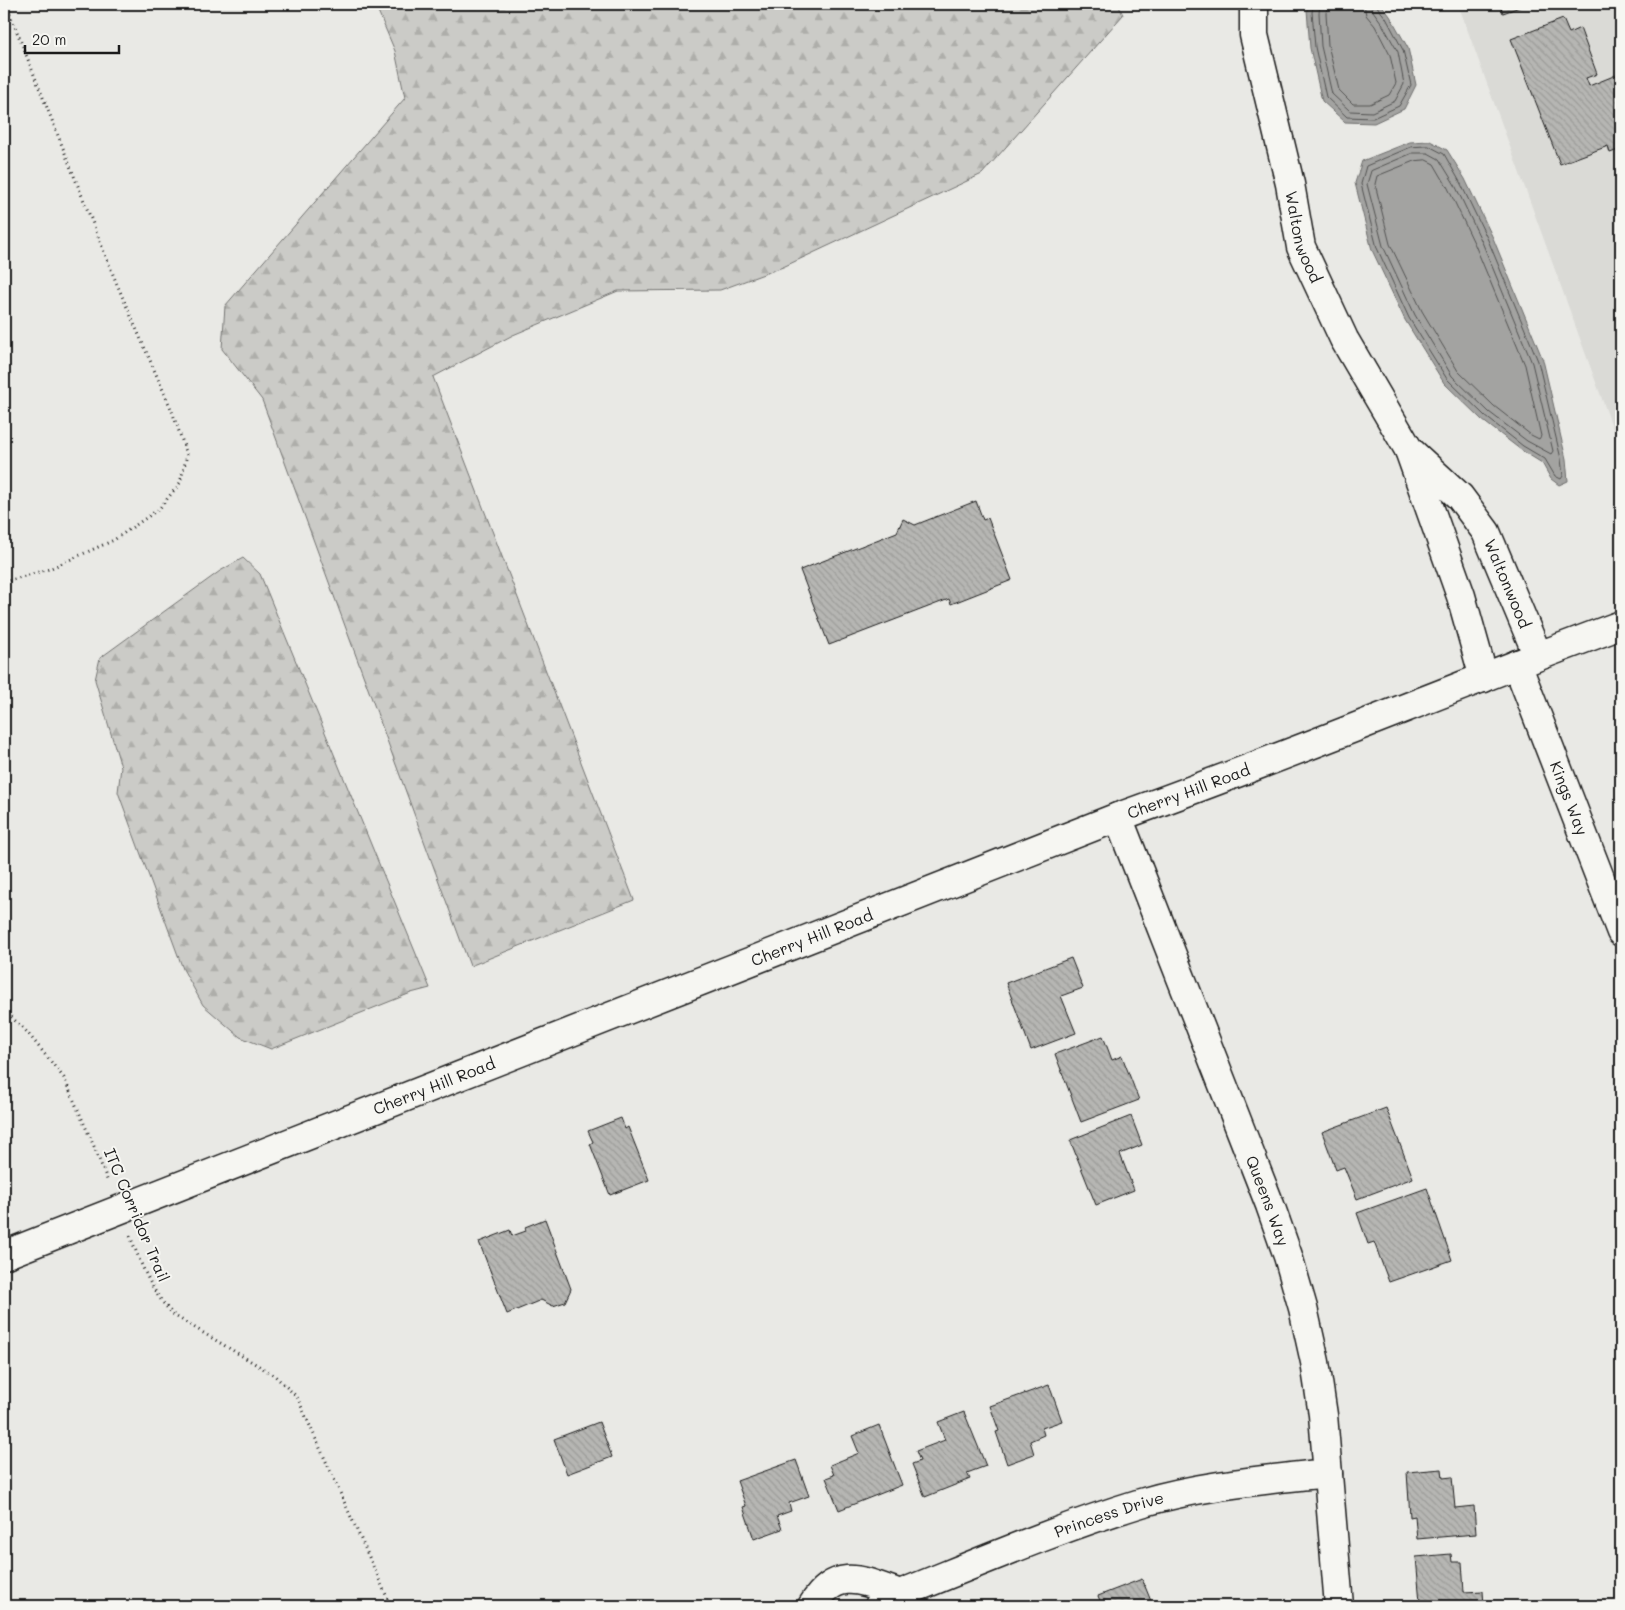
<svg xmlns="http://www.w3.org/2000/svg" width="1625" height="1610" viewBox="0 0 1625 1610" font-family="Mali,sans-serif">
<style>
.built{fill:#dadad6}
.forest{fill:url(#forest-firs);stroke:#747472}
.water{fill:#a3a3a1;stroke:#6d6d6c}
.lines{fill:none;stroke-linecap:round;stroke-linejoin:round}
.shore{stroke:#525251;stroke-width:1}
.building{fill:url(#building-back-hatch);stroke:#1c1c1c}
.minor-casing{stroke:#1c1c1c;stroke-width:31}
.major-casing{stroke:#1c1c1c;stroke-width:31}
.path{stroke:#1c1c1c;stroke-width:3;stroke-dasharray:1 4;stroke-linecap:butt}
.minor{stroke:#f6f6f2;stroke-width:28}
.major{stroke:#f6f6f2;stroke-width:28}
.labels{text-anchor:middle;stroke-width:4;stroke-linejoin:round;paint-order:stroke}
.street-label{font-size:16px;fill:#1c1c1c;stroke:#f6f6f2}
</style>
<defs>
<pattern id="forest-firs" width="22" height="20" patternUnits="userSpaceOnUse" patternTransform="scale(1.25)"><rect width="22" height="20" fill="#cbcbc7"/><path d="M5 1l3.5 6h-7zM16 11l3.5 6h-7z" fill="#aeaeaa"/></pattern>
<pattern id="building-back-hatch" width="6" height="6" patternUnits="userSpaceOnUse" patternTransform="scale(1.25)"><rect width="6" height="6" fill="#b6b6b3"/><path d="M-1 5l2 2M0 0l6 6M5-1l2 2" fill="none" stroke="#9c9c99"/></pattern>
</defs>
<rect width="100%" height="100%" fill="#e9e9e5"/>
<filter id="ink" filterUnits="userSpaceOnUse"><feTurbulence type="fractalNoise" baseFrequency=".02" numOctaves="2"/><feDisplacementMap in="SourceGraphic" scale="10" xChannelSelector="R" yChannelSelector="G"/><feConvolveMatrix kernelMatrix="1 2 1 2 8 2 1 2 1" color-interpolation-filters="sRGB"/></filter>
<g filter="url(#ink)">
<!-- built -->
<polygon class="built" points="1458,4 1621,4 1621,451"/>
<!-- forest -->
<g class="forest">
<polygon points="375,4 1118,4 1123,15 982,174 783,267 720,290 618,291 513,335 433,377 634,900 470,966 262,400 222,349 225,306 405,98 395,51"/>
<polygon points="243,558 260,574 430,988 411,993 271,1049 240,1037 203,1005 183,969 118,792 121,767 95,680 100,658 220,571"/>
</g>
<!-- water -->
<g class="water">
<polygon points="1310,4 1381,4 1390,16 1408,48 1416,85 1404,109 1374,123 1345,122 1322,101 1310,48 1307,10"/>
<polygon points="1430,141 1447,150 1465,179 1493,238 1543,360 1566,459 1568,481 1559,485 1551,479 1542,463 1521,450 1482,420 1444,383 1405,320 1372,250 1355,183 1362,161 1410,142"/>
</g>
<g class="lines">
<!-- shore -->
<g class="shore">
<polyline points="1314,4 1312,12 1315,47 1326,97 1347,117 1373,118 1399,106 1411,85 1403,50 1386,18 1378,8 1377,4"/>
<polyline points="1320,4 1319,13 1321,46 1332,94 1350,111 1372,112 1395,101 1404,84 1398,52 1381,22 1373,11 1371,4"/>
<polyline points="1328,4 1326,13 1328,45 1339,90 1353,104 1370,104 1389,95 1396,83 1390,55 1375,26 1366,15 1364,4"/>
<polygon points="1429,146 1444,154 1460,182 1488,240 1538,361 1561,459 1563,476 1561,479 1555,476 1545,459 1523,446 1485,416 1447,379 1409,318 1377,248 1361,184 1366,166 1411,147"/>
<polygon points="1413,153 1428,153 1439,159 1455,185 1482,242 1532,363 1553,451 1551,454 1527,441 1489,412 1452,376 1415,315 1383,246 1367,184 1371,171"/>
<polygon points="1426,160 1434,164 1448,188 1475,245 1525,365 1541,436 1539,439 1531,435 1494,406 1458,371 1422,311 1390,244 1375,184 1377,176 1414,161"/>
</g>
</g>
<!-- building -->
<g class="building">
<polygon points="1499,4 1528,4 1503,13"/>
<polygon points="1563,19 1569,33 1580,28 1597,74 1586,78 1589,86 1621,73 1621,149 1610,153 1608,146 1560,164 1511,39"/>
<polygon points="976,501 983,520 988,518 1012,580 951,604 949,599 829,645 800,570 897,532 903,519 915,525"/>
<polygon points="1071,958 1083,988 1061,996 1076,1033 1031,1050 1006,983"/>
<polygon points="1103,1036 1112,1060 1122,1056 1139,1100 1081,1122 1055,1054"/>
<polygon points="1386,1108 1413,1178 1357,1199 1344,1167 1336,1170 1322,1132"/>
<polygon points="1131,1116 1142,1145 1120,1154 1134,1190 1096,1205 1070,1140"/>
<polygon points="621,1118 625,1129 628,1127 649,1180 610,1195 590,1144 593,1142 588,1131"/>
<polygon points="1427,1188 1452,1260 1389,1282 1374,1242 1368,1244 1357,1213"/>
<polygon points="545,1219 571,1289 565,1302 553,1306 541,1300 507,1314 479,1242 510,1230 512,1236 526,1231 525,1227"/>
<polygon points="1049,1385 1062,1421 1042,1428 1044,1435 1030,1441 1034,1454 1007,1464 996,1432 999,1431 990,1406"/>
<polygon points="964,1412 986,1466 967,1473 970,1479 925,1497 912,1464 920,1461 916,1451 945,1440 938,1422"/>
<polygon points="599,1422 612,1457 567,1474 554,1439"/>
<polygon points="879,1425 902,1485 839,1510 826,1478 834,1475 830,1465 859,1453 852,1436"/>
<polygon points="796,1460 809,1496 789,1503 791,1511 777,1516 782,1529 754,1539 743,1507 746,1506 737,1481"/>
<polygon points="1442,1469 1443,1478 1452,1477 1455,1508 1474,1506 1476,1534 1417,1539 1415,1516 1410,1517 1407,1472"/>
<polygon points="1451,1554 1452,1562 1462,1562 1464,1592 1483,1591 1484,1606 1425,1606 1424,1601 1420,1602 1416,1557"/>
<polygon points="1142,1579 1153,1606 1093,1606 1101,1603 1098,1596"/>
</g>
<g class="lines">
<defs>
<g id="minor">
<path id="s1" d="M1254,4V35L1290,184L1301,247L1344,339L1409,450"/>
<path id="s2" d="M1517,664L1621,932"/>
<path id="s3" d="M1484,678L1461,596L1409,450L1460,497L1486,532L1538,656"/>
<path id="s4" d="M1118,817L1270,1205L1288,1256L1303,1308L1315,1362L1323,1415L1339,1606"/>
<path d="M812,1606C837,1565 863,1581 900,1594"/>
<path id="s5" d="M879,1606L900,1594C980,1562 1059,1528 1141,1503C1202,1485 1265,1480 1328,1473"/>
</g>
<g id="major">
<path id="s6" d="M4,1255L1118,817C1287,757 1453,687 1621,625"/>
</g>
</defs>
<!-- minor casing -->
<use href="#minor" class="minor-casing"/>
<!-- major casing -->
<use href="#major" class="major-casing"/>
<!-- path -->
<g class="path">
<polyline points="4,582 49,569 114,540 159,509 180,483 187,455 172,411 116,282 6,4"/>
<polyline points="4,1010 27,1032 64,1078 93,1144 108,1182"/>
<path d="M130,1236C142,1266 152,1294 175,1316L274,1375L297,1397L391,1606"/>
</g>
<!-- minor -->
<use href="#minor" class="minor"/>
<!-- major -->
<use href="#major" class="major"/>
</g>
</g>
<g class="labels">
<!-- street labels -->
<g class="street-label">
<text dy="6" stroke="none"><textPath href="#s1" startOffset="239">Waltonwood</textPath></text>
<text dy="6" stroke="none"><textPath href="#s3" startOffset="409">Waltonwood</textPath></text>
<text dy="6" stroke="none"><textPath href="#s6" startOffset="1272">Cherry Hill Road</textPath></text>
<text dy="6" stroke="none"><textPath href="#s2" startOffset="144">Kings Way</textPath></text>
<text dy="6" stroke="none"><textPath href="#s6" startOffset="868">Cherry Hill Road</textPath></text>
<text dy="6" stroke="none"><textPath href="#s6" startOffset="462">Cherry Hill Road</textPath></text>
<text dy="6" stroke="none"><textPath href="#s4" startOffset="412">Queens Way</textPath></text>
<text transform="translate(137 1215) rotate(67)" y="6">ITC Corridor Trail</text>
<text dy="6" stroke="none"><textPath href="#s5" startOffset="248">Princess Drive</textPath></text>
</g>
</g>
<!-- margin -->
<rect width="1625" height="1610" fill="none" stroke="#f6f6f2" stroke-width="20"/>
<rect x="10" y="10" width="1605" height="1590" fill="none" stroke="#1c1c1c" stroke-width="2" filter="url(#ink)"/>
<!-- scale -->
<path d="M25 45v8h94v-8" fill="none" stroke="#1c1c1c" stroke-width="2.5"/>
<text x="32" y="45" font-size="15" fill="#1c1c1c" stroke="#f6f6f2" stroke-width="4" paint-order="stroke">20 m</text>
</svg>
